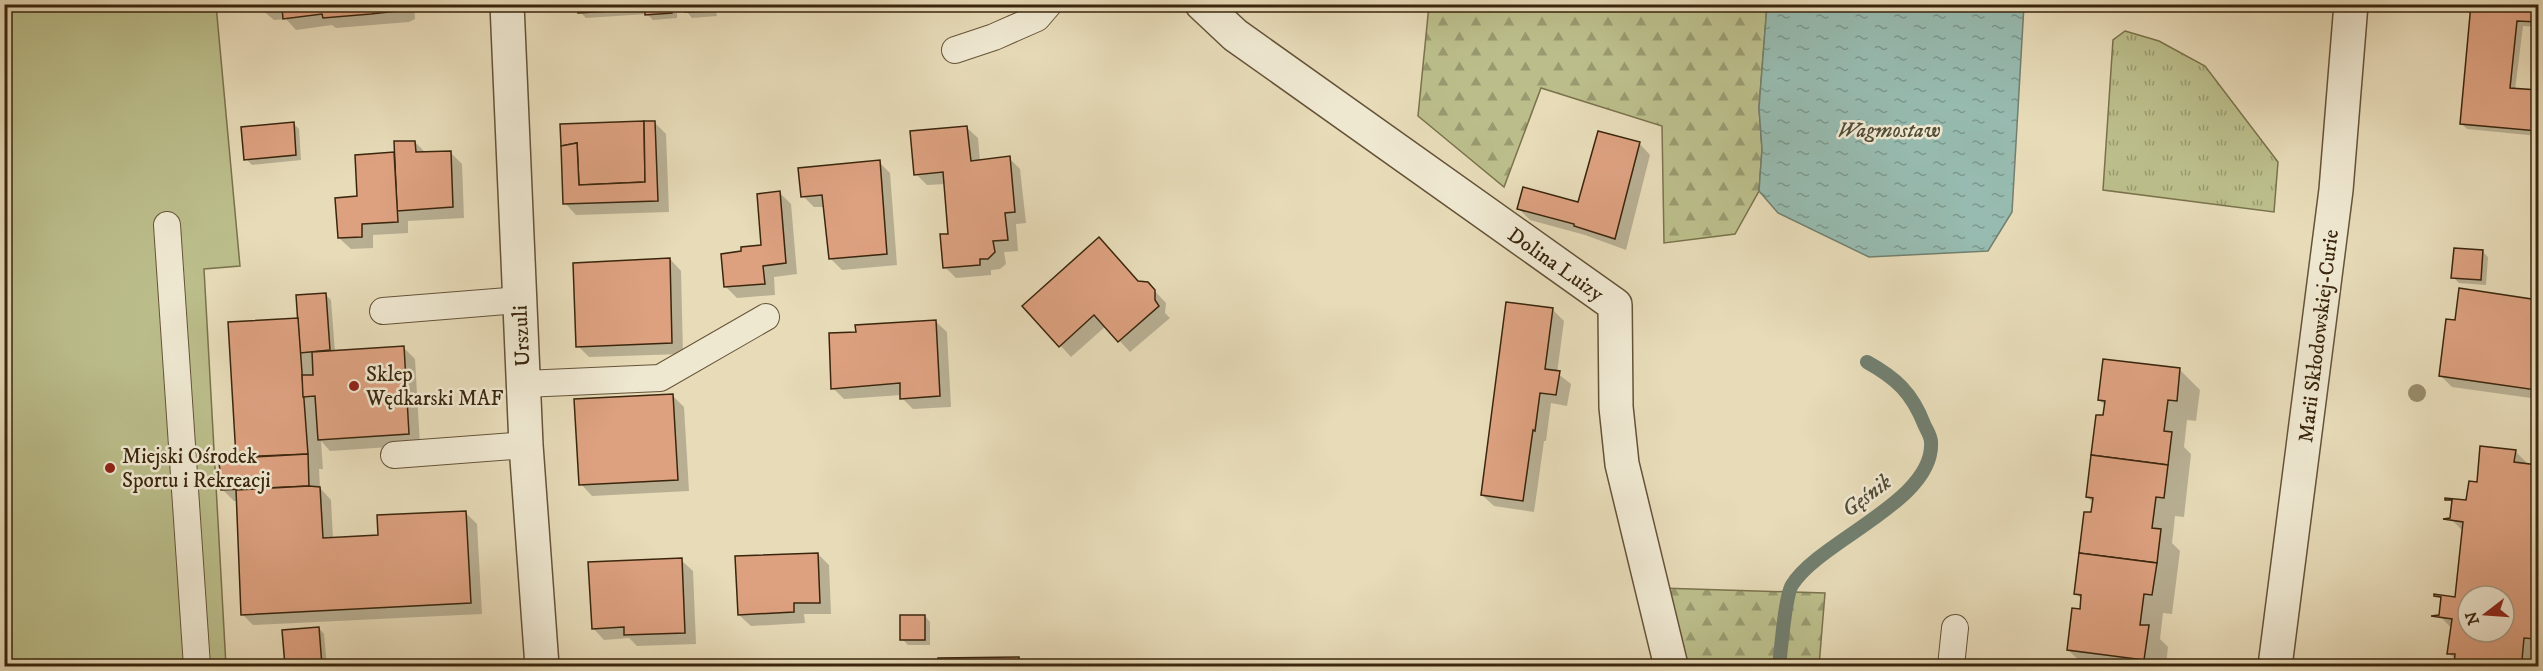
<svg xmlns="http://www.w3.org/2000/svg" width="2543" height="671" viewBox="0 0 2543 671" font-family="'IM FELL DW Pica',serif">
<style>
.forest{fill:url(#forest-firs);stroke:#7a724c;stroke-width:1.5}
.park{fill:url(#park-tufts);stroke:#7a724c;stroke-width:1.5}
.pitch{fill:#bbbe8b;stroke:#7a724c;stroke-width:1.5}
.water{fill:url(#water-ripples);stroke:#727f6f;stroke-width:1.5}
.shadow{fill:#0003;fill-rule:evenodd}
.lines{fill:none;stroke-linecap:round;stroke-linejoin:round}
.stream{stroke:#727f6f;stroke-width:14}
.building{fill:#dda180;stroke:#3a260d;stroke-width:1.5;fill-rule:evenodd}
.lane-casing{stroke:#655338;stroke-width:28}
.street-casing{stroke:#655338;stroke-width:36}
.lane{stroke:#efe8d1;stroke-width:26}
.street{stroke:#efe8d1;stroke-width:33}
.tree{fill:#998c6b}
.poi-dot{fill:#8f2418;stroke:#efe8d1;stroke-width:2}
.labels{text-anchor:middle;stroke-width:5;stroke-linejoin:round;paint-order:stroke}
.street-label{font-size:21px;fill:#3a260d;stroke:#efe8d1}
.poi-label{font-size:21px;fill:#3a260d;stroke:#efe8d1;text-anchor:start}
.water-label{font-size:22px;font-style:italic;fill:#514b36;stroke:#efe8d1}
</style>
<defs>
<pattern id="forest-firs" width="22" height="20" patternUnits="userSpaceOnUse" patternTransform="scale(1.5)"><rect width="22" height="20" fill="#bbbe8b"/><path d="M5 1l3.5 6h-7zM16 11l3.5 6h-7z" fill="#999a70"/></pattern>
<pattern id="park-tufts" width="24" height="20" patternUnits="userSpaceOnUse" patternTransform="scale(1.5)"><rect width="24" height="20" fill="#bbbe8b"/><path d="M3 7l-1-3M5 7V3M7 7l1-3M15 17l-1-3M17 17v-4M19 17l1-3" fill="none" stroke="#999a70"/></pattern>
<pattern id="water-ripples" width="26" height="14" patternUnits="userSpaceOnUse" patternTransform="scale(1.5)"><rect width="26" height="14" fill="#97bbb0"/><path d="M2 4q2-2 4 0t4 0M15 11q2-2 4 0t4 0" fill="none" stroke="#7c988e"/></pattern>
</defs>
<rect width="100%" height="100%" fill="#e7dbb8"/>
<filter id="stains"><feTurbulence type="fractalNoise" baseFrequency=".00333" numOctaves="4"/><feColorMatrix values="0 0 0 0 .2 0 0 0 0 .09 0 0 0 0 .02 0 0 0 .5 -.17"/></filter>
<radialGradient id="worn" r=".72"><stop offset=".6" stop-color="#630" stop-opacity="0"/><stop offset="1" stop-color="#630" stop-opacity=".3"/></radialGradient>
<!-- forest -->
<g class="forest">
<polygon points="1429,5 1767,5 1759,108 1762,149 1759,191 1735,234 1664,243 1662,126 1541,88 1504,187 1418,116"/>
<polygon points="1660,588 1825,593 1819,666 1683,666"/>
</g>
<!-- park -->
<polygon class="park" points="2125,31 2159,41 2205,66 2278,162 2274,212 2103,190 2113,40"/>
<!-- pitch -->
<polygon class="pitch" points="4,5 216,5 240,266 204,269 226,666 5,666"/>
<!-- water -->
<polygon class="water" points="1767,5 2024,5 2012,212 1988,251 1869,257 1778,213 1759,191 1762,149 1759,108"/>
<!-- shadow -->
<g class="shadow">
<polygon points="255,4 414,4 415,19 409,22 336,28 332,25 296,30 286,19 274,20"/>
<polygon points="579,4 788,4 788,6 716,11 717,16 692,18 687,12 677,13 677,18 653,20 647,14 586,18 580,12"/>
<polygon points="2473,4 2538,4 2538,27 2523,26 2515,90 2538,92 2538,136 2467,129 2461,123"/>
<polygon points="293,123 299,129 301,160 252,165 246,159"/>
<polygon points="655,123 666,134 669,212 576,215 565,203"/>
<polygon points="966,127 978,138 980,161 1009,158 1020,169 1026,223 1016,224 1018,251 1004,252 1006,264 1000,269 991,270 991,275 956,278 945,267 950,235 946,184 927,185 916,174"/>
<polygon points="415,142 426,153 450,152 462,164 464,218 408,221 408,233 373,235 373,248 351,249 339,238 359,198 357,156 395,153"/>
<polygon points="1639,143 1650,155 1626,250 1585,235 1530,220 1519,209 1579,204"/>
<polygon points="879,162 890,173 897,265 842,270 830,258 825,207 814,207 803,196"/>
<polygon points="780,193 791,204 797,274 774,277 775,295 737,298 725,286 742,253 763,246"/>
<polygon points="2482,251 2488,257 2486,285 2459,283 2453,277"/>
<polygon points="670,259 681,271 683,354 589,357 578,346"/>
<polygon points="1148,284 1166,303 1165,313 1170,318 1130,352 1106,326 1071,357 1024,306"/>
<polygon points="2460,290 2538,301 2538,399 2452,387 2441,376 2456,321"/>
<polygon points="325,294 331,300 335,352 403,347 415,359 420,445 330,451 321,441 323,469 319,469 320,488 331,500 333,539 379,537 465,512 477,524 482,614 253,625 242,614 238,501 234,501 223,490 240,459 237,457 299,319"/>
<polygon points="1552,309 1564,321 1557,373 1571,384 1567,406 1551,403 1546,441 1544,441 1534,512 1494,506 1482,495"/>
<polygon points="935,321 947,332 951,407 913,409 902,398 902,395 844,399 833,388 857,334"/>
<polygon points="2180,370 2200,390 2196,421 2187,420 2184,447 2191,454 2184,517 2175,516 2172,543 2180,551 2172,614 2163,613 2160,639 2168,647 2166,666 2085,666 2068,650 2081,611 2082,600 2076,593 2094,503 2087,497 2106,406 2099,400"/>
<polygon points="673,396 684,407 689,491 592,496 581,484"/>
<path d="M2515,451L2529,465L2538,468V666H2455L2456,660L2449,653L2452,629L2440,616L2456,598L2464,532L2451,519L2467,502L2478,483ZM2468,596H2504V632H2468Z"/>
<polygon points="818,554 829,565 831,614 804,614 805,623 751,626 739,615"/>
<polygon points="681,560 693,571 696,644 637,646 629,638 604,640 593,628"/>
<polygon points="925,616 930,622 930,645 908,645 902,639"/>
<polygon points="319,628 324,634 327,666 286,666 284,631"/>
<polygon points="939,659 1019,659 1027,666 939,666"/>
</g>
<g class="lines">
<!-- stream -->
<path class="stream" d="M1779,666C1781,651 1785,596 1792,585C1820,540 1935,501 1931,442C1931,436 1926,429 1924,424C1912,393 1896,378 1867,362"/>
</g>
<!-- building -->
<g class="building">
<polygon points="255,4 404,4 405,8 397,11 371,14 323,18 322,14 283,19 282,8 261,10"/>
<polygon points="578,4 726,4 711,5 712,11 685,12 685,7 672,7 672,13 645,15 645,9 578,13"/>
<polygon points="2471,4 2538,4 2538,22 2517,21 2510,88 2538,90 2538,131 2460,124"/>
<polygon points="644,121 645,182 579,185 577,143 561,146 560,124"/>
<polygon points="644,121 655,121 658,201 563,204 561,146 577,143 579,185 645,182"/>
<polygon points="294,122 296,155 244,160 241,127"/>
<polygon points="967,126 971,161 1010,156 1015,212 1005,213 1008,240 993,241 995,252 988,259 980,259 980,265 943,268 940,234 948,234 943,172 914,175 910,131"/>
<polygon points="1598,131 1640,142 1615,239 1574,226 1574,224 1517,209 1523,187 1578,202"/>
<polygon points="394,141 415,141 416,152 451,151 453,207 397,211"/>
<polygon points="394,152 398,222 362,224 362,237 338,238 335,198 357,196 355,155"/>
<polygon points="880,160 887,254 829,259 822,195 801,197 798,168"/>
<polygon points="780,191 786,263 763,266 765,284 724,287 721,254 741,251 741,247 761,245 757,194"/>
<polygon points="1099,237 1138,281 1148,282 1155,290 1155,300 1159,306 1118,342 1094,315 1059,347 1022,306"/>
<polygon points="2454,248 2483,250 2481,280 2451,278"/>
<polygon points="670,258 672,343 576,347 573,263"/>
<polygon points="2459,288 2538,300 2536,390 2439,376 2446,319 2455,320"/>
<polygon points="326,293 330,350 300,353 296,295"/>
<polygon points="1506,302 1553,308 1545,369 1560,371 1556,395 1540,393 1535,431 1533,430 1523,501 1481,495"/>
<polygon points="298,318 308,454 236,457 228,322"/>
<polygon points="936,320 940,396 900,399 900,383 831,389 829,333 856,332 855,325"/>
<polygon points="404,346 409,434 318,440 315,396 303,397 302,375 313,375 312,352"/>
<polygon points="2103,359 2180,368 2177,401 2168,400 2164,431 2172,432 2168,465 2091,455 2096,415 2103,415 2105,401 2098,400"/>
<polygon points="673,394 678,480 579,485 574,399"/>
<path d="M2480,446L2516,450L2514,462L2538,465L2535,488L2538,489V572L2536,571L2535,589H2538V619L2536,639L2524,638L2522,660L2538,662V666H2454L2455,654H2447L2452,619L2431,616L2439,615L2441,597L2434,596V594L2455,597L2463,522L2443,519L2450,518L2452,500H2445V498L2466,500L2469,481L2477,482ZM2468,596H2504V632H2468Z"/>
<polygon points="308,454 309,486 221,490 219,459"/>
<polygon points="2091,455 2168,465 2164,498 2156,497 2152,528 2161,529 2157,563 2079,553 2084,512 2091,512 2093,498 2086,497"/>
<polygon points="309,486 320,487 323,538 378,535 377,515 466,511 471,603 241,615 236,490"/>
<polygon points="818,553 820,603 794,603 794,612 738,615 735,556"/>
<polygon points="2079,553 2157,563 2152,595 2144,594 2140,625 2149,625 2144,660 2067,650 2072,608 2080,609 2081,595 2074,594"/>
<polygon points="682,558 685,633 624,635 624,627 592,629 588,562"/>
<rect x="900" y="615" width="25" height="25"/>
<polygon points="319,627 322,666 285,666 282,630"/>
<polygon points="1019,657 1019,666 937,666 938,658"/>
<polygon points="1973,662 1993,665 1993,666 1973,666"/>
</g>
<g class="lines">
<defs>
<g id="lane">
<polyline points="955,50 994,37 1037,18 1049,4"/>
<polyline points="167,225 197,666"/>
<polyline points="383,311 519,300"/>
<polyline points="524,384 660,378 766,317"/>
<polyline points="394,455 526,445"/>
<polyline points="1951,666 1955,628"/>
</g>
<g id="street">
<polyline points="507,4 526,445 542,666"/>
<polyline points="1202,4 1235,35 1615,305 1616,407 1622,464 1671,666"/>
<polyline points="2275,666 2336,190 2351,4"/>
</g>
</defs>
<!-- lane casing -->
<use href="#lane" class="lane-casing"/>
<!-- street casing -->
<use href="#street" class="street-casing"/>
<!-- lane -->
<use href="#lane" class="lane"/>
<!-- street -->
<use href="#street" class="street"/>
</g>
<!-- trees -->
<circle class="tree" cx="2417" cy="393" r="9"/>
<!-- markers -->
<g class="poi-dot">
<circle cx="354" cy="386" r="6"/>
<circle cx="110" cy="468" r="6"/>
</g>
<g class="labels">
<!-- street labels -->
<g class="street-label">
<text transform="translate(1556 264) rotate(35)" y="7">Dolina Luizy</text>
<text transform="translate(521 336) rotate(-93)" y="7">Urszuli</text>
<text transform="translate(2318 336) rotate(-83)" y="7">Marii Skłodowskiej-Curie</text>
</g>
<!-- poi labels -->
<g class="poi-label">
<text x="366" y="381">Sklep<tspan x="366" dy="24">Wędkarski MAF</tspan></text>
<text x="122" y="463">Miejski Ośrodek<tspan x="122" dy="24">Sportu i Rekreacji</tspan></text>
</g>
<!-- water labels -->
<g class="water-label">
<text x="1889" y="137">Wagmostaw</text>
<text transform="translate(1866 495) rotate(-37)" y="8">Gęśnik</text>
</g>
</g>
<!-- margin -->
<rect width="2543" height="671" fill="none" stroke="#e7dbb8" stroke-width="24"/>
<rect x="6" y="6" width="2531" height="659" fill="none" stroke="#3a260d" stroke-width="3"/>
<rect x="12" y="12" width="2519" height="647" fill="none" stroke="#3a260d" stroke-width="1.5"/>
<!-- north arrow -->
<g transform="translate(2486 614) rotate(253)"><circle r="28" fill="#efe8d1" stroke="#a79a83" stroke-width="1.5"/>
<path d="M0-4.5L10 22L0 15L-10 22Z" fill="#8f2418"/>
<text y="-9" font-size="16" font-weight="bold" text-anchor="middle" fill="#3a260d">N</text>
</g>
<rect width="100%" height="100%" filter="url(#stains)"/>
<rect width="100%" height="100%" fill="url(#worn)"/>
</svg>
